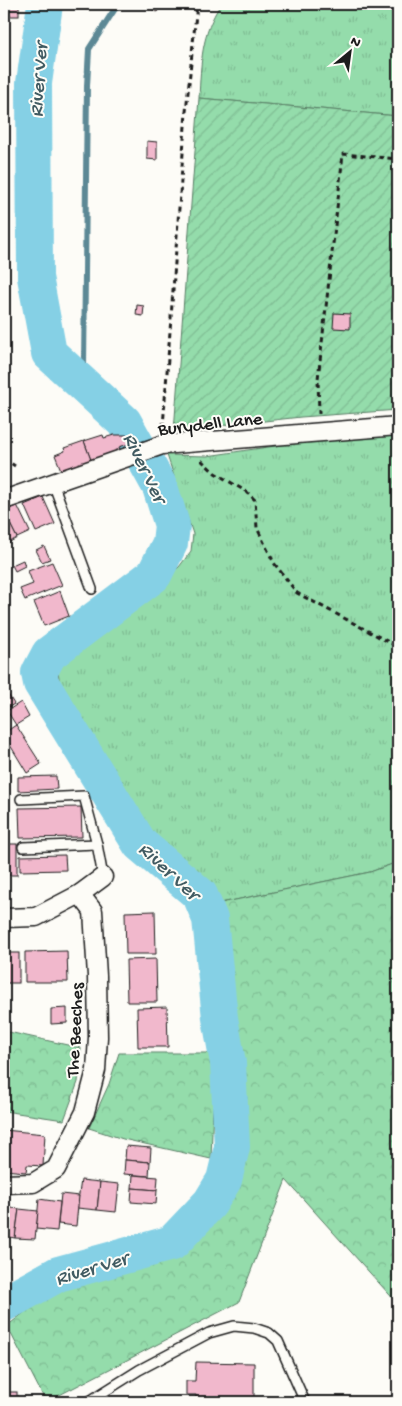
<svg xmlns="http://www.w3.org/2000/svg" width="402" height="1406" viewBox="0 0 402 1406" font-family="'Gochi Hand',sans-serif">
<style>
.grass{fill:url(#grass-tufts);stroke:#587c64}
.forest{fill:url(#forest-crowns);stroke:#587c64}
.garden{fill:url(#garden-furrows);stroke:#587c64}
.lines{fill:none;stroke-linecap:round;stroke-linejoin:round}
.stream{stroke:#5b8895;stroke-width:6}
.river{stroke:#85d0e5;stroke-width:36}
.building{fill:#f1b8cc;stroke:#1c1c1c}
.lane-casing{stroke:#1c1c1c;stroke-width:12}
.street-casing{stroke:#1c1c1c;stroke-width:21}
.path{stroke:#1c1c1c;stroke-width:3;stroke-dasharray:5 4;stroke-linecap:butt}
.lane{stroke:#fdfcf7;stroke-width:9}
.street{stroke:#fdfcf7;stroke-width:18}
.labels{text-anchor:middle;stroke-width:4;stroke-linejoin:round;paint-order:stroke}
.street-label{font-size:19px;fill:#1c1c1c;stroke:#fdfcf7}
.water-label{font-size:20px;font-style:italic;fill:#415b62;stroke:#fdfcf7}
</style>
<defs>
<pattern id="grass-tufts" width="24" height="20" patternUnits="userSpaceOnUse" patternTransform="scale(1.25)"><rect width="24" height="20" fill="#94dcab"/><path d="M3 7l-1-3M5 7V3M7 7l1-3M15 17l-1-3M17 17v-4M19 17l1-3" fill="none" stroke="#7fbc93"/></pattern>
<pattern id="forest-crowns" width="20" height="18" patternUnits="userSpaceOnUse" patternTransform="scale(1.25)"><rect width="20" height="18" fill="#94dcab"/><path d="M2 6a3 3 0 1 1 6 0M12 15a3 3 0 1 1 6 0" fill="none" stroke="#7fbc93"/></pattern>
<pattern id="garden-furrows" width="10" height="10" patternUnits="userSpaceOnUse" patternTransform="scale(1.25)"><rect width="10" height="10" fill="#94dcab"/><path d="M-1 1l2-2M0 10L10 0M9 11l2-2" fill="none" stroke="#7fbc93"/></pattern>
</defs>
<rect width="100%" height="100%" fill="#fdfcf7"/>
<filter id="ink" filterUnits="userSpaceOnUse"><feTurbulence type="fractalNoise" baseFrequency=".02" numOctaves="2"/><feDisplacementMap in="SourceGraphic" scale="10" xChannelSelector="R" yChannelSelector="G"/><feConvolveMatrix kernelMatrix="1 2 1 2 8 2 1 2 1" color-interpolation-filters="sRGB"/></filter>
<g filter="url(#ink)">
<!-- grass -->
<g class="grass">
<path d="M221,4H398V116L199,98C201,63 201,34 221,4Z"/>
<polygon points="398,433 398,862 370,872 216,904 206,891 159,850 118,797 61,692 58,671 66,652 179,567 191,551 193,534 167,455 207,456 323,439"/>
</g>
<!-- forest -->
<g class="forest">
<polygon points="398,862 398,1304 286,1180 239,1302 46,1402 7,1326 57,1287 89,1273 151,1257 194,1238 219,1214 232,1189 238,1169 242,1089 216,904 370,872"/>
<polygon points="4,1031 81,1048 78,1082 64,1120 4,1111"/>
<polygon points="119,1053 213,1053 213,1102 211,1159 123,1139 89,1128 109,1084"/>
</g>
<!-- garden -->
<polygon class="garden" points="199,98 398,116 398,410 301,417 174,431"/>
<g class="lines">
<!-- stream -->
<polyline class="stream" points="118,4 89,49 87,86 84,367 124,422"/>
<!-- river -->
<polyline class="river" points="4,1304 58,1274 172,1243 210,1203 224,1180 232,1147 228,1063 220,1018 210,919 200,895 140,844 41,683 39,673 49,654 154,575 170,543 172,525 160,487 124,422 49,353 35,277 34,83 45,4"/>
</g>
<!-- building -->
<g class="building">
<rect x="4" y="4" width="15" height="12"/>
<polygon points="150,4 162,4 157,12 148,7"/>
<polygon points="147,141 157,142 157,160 147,159"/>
<polygon points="137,305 144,306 143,316 136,315"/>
<polygon points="334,313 350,314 350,329 333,328"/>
<polygon points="103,435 104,438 114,435 126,435 130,437 132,443 119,447 120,450 91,460 84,441"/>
<polygon points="84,441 91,460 61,470 55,455 65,451 64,448"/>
<polygon points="43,497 55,524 36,532 24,505"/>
<polygon points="17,505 30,532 17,538 4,512"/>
<polygon points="4,512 17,538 4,545"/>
<polygon points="44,546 50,559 42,562 36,550"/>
<polygon points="23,560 25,566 15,571 12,565"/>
<polygon points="52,562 62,585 25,600 20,589 33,584 28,571"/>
<polygon points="60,591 69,616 44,626 34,602"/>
<polygon points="4,688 14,704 4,710"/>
<polygon points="21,702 29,717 16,725 7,711"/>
<polygon points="16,725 41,764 27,773 4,735 4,733"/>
<polygon points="56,776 57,789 18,791 18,777"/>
<polygon points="81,807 82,837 20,838 19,808"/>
<rect x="4" y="844" width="13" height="31"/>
<polygon points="65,855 66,870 20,871 20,856"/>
<polygon points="155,911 156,954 126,954 125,912"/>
<polygon points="67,951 68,982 25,982 25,952"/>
<rect x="4" y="953" width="15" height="30"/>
<polygon points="156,959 157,1002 127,1002 126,960"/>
<polygon points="167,1007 168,1047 138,1047 137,1008"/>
<polygon points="67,1008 67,1023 51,1024 51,1009"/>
<polygon points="4,1130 45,1134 43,1166 27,1165 26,1172 4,1170"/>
<polygon points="126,1146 151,1148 150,1162 125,1160"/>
<polygon points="125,1160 150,1162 149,1176 124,1174"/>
<polygon points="133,1175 158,1177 157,1190 132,1188"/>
<polygon points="81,1180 100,1182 97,1210 77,1208"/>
<polygon points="100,1182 119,1184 116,1212 97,1210"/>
<polygon points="132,1188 157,1190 156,1204 131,1202"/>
<polygon points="61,1194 79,1196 76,1226 58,1224"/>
<polygon points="39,1199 60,1202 57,1231 36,1229"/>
<polygon points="4,1207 19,1209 15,1238 4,1236"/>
<polygon points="19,1209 38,1211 35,1239 15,1238"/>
<polygon points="196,1362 254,1363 254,1402 260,1402 196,1402 196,1395 186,1395 186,1381 195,1381"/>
<rect x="4" y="1392" width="13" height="10"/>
</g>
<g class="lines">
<defs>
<g id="lane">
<polyline points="53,483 92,589"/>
<polyline points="21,799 84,796 97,844 103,877"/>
<polyline points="23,847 97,844"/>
<polyline points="88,1402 139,1370 209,1333 234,1326 254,1328 269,1333 278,1341 305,1402"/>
</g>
<g id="street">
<polyline points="4,500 162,445 398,426"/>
<polyline points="4,918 36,917 80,894 103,877"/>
<polyline points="4,1184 33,1183 56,1169 85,1112 96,1070 98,1037 97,976 93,911 80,894"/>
</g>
</defs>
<!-- lane casing -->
<use href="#lane" class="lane-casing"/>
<!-- street casing -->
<use href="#street" class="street-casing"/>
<!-- path -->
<g class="path">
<polyline points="319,414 318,379 343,154 398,159"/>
<polyline points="163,427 186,112 197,4"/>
<polyline points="4,459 15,466"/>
<polyline points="201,460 215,473 247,492 255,500 257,528 274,563 297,593 398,647"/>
</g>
<!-- lane -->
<use href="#lane" class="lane"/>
<!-- street -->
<use href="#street" class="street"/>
</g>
</g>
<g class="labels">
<!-- street labels -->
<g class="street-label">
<text transform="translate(210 422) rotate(-6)" y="7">Burydell Lane</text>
<text transform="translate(73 1030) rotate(-87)" y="7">The Beeches</text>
</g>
<!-- water labels -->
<g class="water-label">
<text transform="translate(37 80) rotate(-86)" y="7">River Ver</text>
<text transform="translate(146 467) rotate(64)" y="7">River Ver</text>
<text transform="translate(170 870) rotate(43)" y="7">River Ver</text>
<text transform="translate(91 1267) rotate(-17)" y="7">River Ver</text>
</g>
</g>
<!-- margin -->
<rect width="402" height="1406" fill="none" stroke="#fdfcf7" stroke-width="20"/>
<rect x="10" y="10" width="382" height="1386" fill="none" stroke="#1c1c1c" stroke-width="2" filter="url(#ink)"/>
<!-- north arrow -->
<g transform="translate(350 52) rotate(29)" stroke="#fdfcf7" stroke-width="4" paint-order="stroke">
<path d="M0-4L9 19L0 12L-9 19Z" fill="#1c1c1c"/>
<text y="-8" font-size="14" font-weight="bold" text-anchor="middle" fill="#1c1c1c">N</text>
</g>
</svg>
